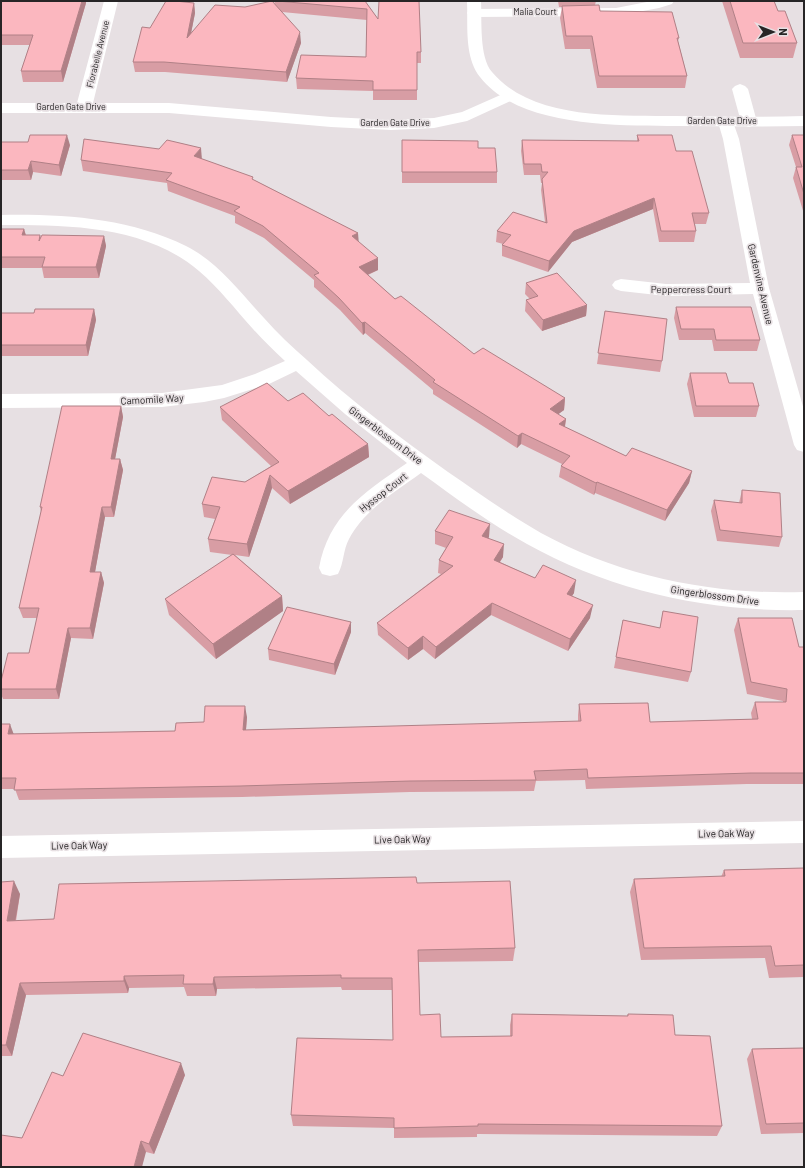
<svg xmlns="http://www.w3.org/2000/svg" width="805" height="1168" viewBox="0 0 805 1168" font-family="Barlow,sans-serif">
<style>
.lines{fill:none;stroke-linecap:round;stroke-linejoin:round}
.minor{fill:#fff;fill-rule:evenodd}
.major{fill:#fff;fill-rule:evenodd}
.wall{fill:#d89da4}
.shaded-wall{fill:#b08086}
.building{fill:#fbb7bf;stroke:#b08086}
.labels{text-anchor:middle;stroke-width:3.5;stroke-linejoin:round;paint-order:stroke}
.far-street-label{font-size:9px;fill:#272526;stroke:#e7e0e3}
.street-label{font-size:10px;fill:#272526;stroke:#e7e0e3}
</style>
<rect width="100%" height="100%" fill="#e7e0e3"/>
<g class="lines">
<!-- minor -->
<g class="minor">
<polygon points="104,1 118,1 93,103 169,103 331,117 391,120 434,118 462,112 505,93 510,91 515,93 518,96 515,99 467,121 434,128 391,130 331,127 169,113 1,113 1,103 77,103"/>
<polygon points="652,1 674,1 672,4 659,8 616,16 474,17 469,16 467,13 469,10 474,9 616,8"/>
<polygon points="740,84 745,86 748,89 757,122 755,125 749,127 743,125 741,122 732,89 735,86"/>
<polygon points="726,117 732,119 739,139 769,288 804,410 804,452 797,450 794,445 753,294 666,296 621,291 615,289 612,285 615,281 621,279 666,284 750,283 723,139 718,122 720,119"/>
<path d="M1,215C65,214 128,218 186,246C218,262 240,292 264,318C277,333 292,347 307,360C351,401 399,437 448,472C479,493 509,515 541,533C622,577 713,595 804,592V610C708,612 611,591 527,544C490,524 456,498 421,473C395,492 365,509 349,539C343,550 344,563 338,574L330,576L322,574L319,568C329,514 365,492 407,463L345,414L296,371L269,384L224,398L204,402L162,407L1,408V394L162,393L222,385L255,374L285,361C274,351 263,340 253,329C235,309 219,288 199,271C145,225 68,225 1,225Z"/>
<polygon points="804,821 804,843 1,858 1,836"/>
</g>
<!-- major -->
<path class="major" d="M467,1H481C482,20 479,57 492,72C533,121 619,115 676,116C719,117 761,117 804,116V126C762,127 719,126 677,126C618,125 520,128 480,77C464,57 468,25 467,1Z"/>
</g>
<!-- wall -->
<g class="wall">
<polygon points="1,1 86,3 63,82 23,82 21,71 30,45 1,45"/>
<polygon points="274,1 365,1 378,19 421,52 421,63 417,63 417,100 373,100 373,91 297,89 296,78 366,57 367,20 282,12 301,43 287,82 165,72 135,72 133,62 150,28 194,3 195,13 191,33 245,7 275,4"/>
<polygon points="558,1 596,1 595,5 600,11 679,38 678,41 687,76 685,88 597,88 590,49 565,49 560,18 562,7 559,7"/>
<polygon points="722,1 774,1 778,11 797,43 793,58 740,58"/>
<polygon points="637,135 676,151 709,213 706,224 695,224 696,231 694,242 659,242 653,209 572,242 548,272 502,256 502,245 503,244 496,242 497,231 545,222 541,190 542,183 541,183 540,175 524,175 521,151 522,140 637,141"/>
<polygon points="792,135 804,135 804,214 793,178 796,167 789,145"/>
<polygon points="402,140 478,148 497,172 497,183 402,183"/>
<polygon points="1,142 70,145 61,176 33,172 31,180 1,180"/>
<polygon points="159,149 202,159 254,180 358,233 358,242 378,270 368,275 395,299 474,354 565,398 564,410 558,414 566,419 565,427 626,456 692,471 689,483 665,521 595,493 594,495 559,477 561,466 562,464 521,444 517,448 433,394 433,390 365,333 363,335 340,310 314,287 314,280 264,238 235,223 235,216 168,191 167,183 83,171 81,160"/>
<polygon points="1,229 24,229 26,235 40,235 41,238 104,236 106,246 99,278 44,278 42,268 1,268"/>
<polygon points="526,283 587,305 586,316 542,331 525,311 526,300 530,299 525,294"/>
<polygon points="676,307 760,340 757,351 714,351 712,340 679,340 674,318"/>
<polygon points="94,309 96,320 88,356 1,356 1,313 34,313"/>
<polygon points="605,311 662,361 660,372 597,364"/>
<polygon points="690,373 729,383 759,406 756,417 694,417 687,384"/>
<polygon points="288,401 329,416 368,444 369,457 290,504 272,488 249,557 235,555 282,596 283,611 216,659 169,615 165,599 232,555 210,552 208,539 215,519 204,517 202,504 245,482 271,466 222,420 220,407"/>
<polygon points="121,406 123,417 115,459 120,459 123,470 114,517 105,517 95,572 101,572 104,583 93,639 71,638 59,699 3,699 1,694 1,681 29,653 37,618 23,618 19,608 41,512 40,507"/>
<polygon points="742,490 782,537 779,547 717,541 711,511 714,500 739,503"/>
<polygon points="435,531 489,537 488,538 503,557 500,562 535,578 574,593 572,596 590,618 568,651 491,615 435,659 423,649 408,660 378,635 377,623 441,574 438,573 439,560 446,548 435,544"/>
<polygon points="663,611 691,672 688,682 614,668 623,620 660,628"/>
<polygon points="738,618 799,647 804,647 804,784 747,784 586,789 585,780 536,781 534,791 410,792 242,797 19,800 15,789 1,789 1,724 14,734 175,731 204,722 247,717 246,730 578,722 578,715 579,704 650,722 752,719 751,713 755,702 783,702 783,701 747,694 734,630"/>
<polygon points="351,622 351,632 335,675 269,660 268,649"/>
<polygon points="804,868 804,977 769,978 765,958 641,960 630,892 634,879 721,877 724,870"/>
<polygon points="1,882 20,894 16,921 54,919 417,883 515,948 513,961 419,962 420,1015 441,1037 510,1036 510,1025 512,1014 627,1016 628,1014 675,1035 722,1126 717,1136 477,1134 477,1137 394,1138 394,1128 293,1126 291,1115 393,1040 392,990 342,990 341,987 217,989 216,996 187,996 184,987 129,988 128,993 26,995 12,1056 1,1056"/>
<polygon points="804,1048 804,1133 761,1134 747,1059 752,1049"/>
<polygon points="185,1075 154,1154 146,1152 22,1138 63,1076"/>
</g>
<!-- shaded-wall -->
<g class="shaded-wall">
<polygon points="82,1 86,1 86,3 63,82 61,71"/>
<polygon points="194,3 195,13 188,49 187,38"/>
<polygon points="300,32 301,43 287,82 286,72"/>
<polygon points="67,135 70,145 61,176 59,165"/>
<polygon points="201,148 202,160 194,156"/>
<polygon points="31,161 33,172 31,180 28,170"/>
<polygon points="654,198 653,209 572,242 548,272 549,261 574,231"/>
<polygon points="24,229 27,240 22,235"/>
<polygon points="358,233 359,245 352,236"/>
<polygon points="104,236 106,246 99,278 96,267"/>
<polygon points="378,258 378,270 360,278 359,267"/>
<polygon points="587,305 586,316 542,331 543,320"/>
<polygon points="94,309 96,320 88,356 86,345"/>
<polygon points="365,322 365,333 363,335 362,323"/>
<polygon points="565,398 564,410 549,421 550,409"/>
<polygon points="121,406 123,417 113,470 111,459"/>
<polygon points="566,419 564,431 559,424"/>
<polygon points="522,433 521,444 517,448 518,436"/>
<polygon points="368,444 369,457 290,504 288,491"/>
<polygon points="120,459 123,470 114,517 111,507"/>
<polygon points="692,471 689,483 665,521 667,510"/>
<polygon points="270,475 272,488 249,557 247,544"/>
<polygon points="597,482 595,493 594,495 596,483"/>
<polygon points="102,507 105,517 93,583 90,572"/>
<polygon points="490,524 489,537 481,549 482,536"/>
<polygon points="504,544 503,557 493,572 494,560"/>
<polygon points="101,572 104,583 93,639 90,628"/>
<polygon points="576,580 574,593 565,606 567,594"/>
<polygon points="282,596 283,611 216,659 213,644"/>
<polygon points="492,603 491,615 435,659 436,647"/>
<polygon points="593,605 590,618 568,651 570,639"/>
<polygon points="351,622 351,632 335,675 334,664"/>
<polygon points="68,628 71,638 59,699 56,689"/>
<polygon points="423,636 423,649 408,660 408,648"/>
<polygon points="245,706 247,717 245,741 243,730"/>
<polygon points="10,724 14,735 8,734"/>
<polygon points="14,881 20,894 13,934 7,921"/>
<polygon points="124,976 129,988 128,993 124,981"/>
<polygon points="214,977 217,989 216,996 213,984"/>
<polygon points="20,983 26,995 12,1056 6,1045"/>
<polygon points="181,1063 185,1075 154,1154 149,1144"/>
<polygon points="141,1141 146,1152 142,1167 134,1167"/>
</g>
<!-- building -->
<g class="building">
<polygon points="1,1 82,1 61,71 21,71 33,35 1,35"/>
<polygon points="166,1 175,1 194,3 187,38 215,5 245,7 272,1 300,32 286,72 164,62 133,62 142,27 150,28"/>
<polygon points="277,1 365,1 378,19 379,1 419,1 421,52 417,52 417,90 373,90 373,81 296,78 301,55 366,57 367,9"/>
<polygon points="730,1 774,1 778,11 785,11 797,43 743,43"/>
<polygon points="599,5 600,11 672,12 679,38 677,38 687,76 599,76 592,36 566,36 562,6"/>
<polygon points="30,135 67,135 59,165 31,161 28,170 1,170 1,142 28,142"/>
<polygon points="637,135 672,135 676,151 692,151 709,213 692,213 696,231 661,231 654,198 574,231 549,261 502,245 511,235 497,231 513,212 547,223 542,179 548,172 542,172 541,164 524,164 522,140 639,141"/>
<polygon points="792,135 804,135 804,194 796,167 802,167"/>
<polygon points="84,139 159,149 167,140 201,148 194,156 253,177 252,179 358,233 352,236 378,258 359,267 395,299 401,296 474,354 483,348 565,398 550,409 566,419 559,424 626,456 632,448 692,471 667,510 597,482 596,483 561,466 570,456 522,433 518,436 433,382 435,380 365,322 362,323 339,298 314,275 319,273 263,226 234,211 240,207 166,180 172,173 81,160"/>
<polygon points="402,140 478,141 478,148 495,148 497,172 402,172"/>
<polygon points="1,229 24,229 22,235 40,235 39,241 42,235 104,236 96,267 42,267 45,257 1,257"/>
<polygon points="557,273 587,305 543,320 526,300 538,296 526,283"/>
<polygon points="676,307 751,307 760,340 716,340 714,329 681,329"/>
<polygon points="35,309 94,309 86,345 1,345 1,313 34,313"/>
<polygon points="605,311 667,319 662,361 598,353"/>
<polygon points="690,373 726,373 729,383 753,383 759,406 696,406"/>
<polygon points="267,383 288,401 303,393 329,416 332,414 368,444 288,491 270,475 247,544 208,539 220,507 202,504 212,477 245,482 279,462 220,407"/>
<polygon points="62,406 121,406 111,459 120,459 111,507 102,507 90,572 101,572 90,628 68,628 56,689 1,689 1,681 8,653 29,653 39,608 19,608 42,507 40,507"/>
<polygon points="742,490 780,493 782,537 720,530 714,500 742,503"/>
<polygon points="449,510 490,524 482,536 504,544 494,560 535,578 543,565 576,580 567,594 593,605 570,639 492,603 436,647 423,636 408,648 377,623 453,566 439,560 453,537 435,531"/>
<polygon points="233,554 282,596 213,644 165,599"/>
<polygon points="287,607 351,622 334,664 268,649"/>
<polygon points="663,611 698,617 691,672 616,657 623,620 660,628"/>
<polygon points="738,618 792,618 799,647 804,647 804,773 751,773 588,778 587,769 534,771 536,780 410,781 240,786 14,790 16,778 1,778 1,724 10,724 8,734 175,731 176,723 204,722 205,706 245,706 243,730 581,721 579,704 648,703 650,722 758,719 755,702 786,702 787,689 751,682"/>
<polygon points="804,868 804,965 775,966 771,946 644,948 634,879 725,876 724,870"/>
<polygon points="416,877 417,883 510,881 515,948 418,950 420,1015 440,1014 441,1037 512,1036 512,1014 628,1016 628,1014 673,1015 675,1035 710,1036 722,1126 478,1124 478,1126 394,1128 394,1118 291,1115 297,1038 393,1040 392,978 341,978 341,975 214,977 213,984 183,984 184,975 124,976 124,981 20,983 6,1045 1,1045 1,882 14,881 7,921 54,919 59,884"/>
<polygon points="83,1033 181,1063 149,1144 141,1141 134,1167 1,1167 1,1135 22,1138 52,1072 63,1076"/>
<polygon points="804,1048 804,1123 766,1124 752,1049"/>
</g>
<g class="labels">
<!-- far-street labels -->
<g class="far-street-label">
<text x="535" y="15">Malia Court</text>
<text transform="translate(98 54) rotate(-76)" y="3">Florabelle Avenue</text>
<text x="71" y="110">Garden Gate Drive</text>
<text x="722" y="124">Garden Gate Drive</text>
<text x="395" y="126">Garden Gate Drive</text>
</g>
<!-- street labels -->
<g class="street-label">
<text transform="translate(761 284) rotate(77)" y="4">Gardenvine Avenue</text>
<text x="691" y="293">Peppercress Court</text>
<text transform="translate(152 399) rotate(-3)" y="4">Camomile Way</text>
<text transform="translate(386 435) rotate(37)" y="4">Gingerblossom Drive</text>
<text transform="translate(383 492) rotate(-38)" y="4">Hyssop Court</text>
<text transform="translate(715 595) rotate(8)" y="4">Gingerblossom Drive</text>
<text transform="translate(726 833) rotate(-1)" y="4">Live Oak Way</text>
<text transform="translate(402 839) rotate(-1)" y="4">Live Oak Way</text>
<text transform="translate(79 845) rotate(-1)" y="4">Live Oak Way</text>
</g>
</g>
<!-- border -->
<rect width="805" height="1168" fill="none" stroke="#272526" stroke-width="4"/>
<!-- north arrow -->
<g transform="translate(773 32) rotate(90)" stroke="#e7e0e3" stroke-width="3" paint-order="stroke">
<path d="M0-3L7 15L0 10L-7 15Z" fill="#272526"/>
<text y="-6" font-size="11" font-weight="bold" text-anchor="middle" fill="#272526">N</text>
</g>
</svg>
